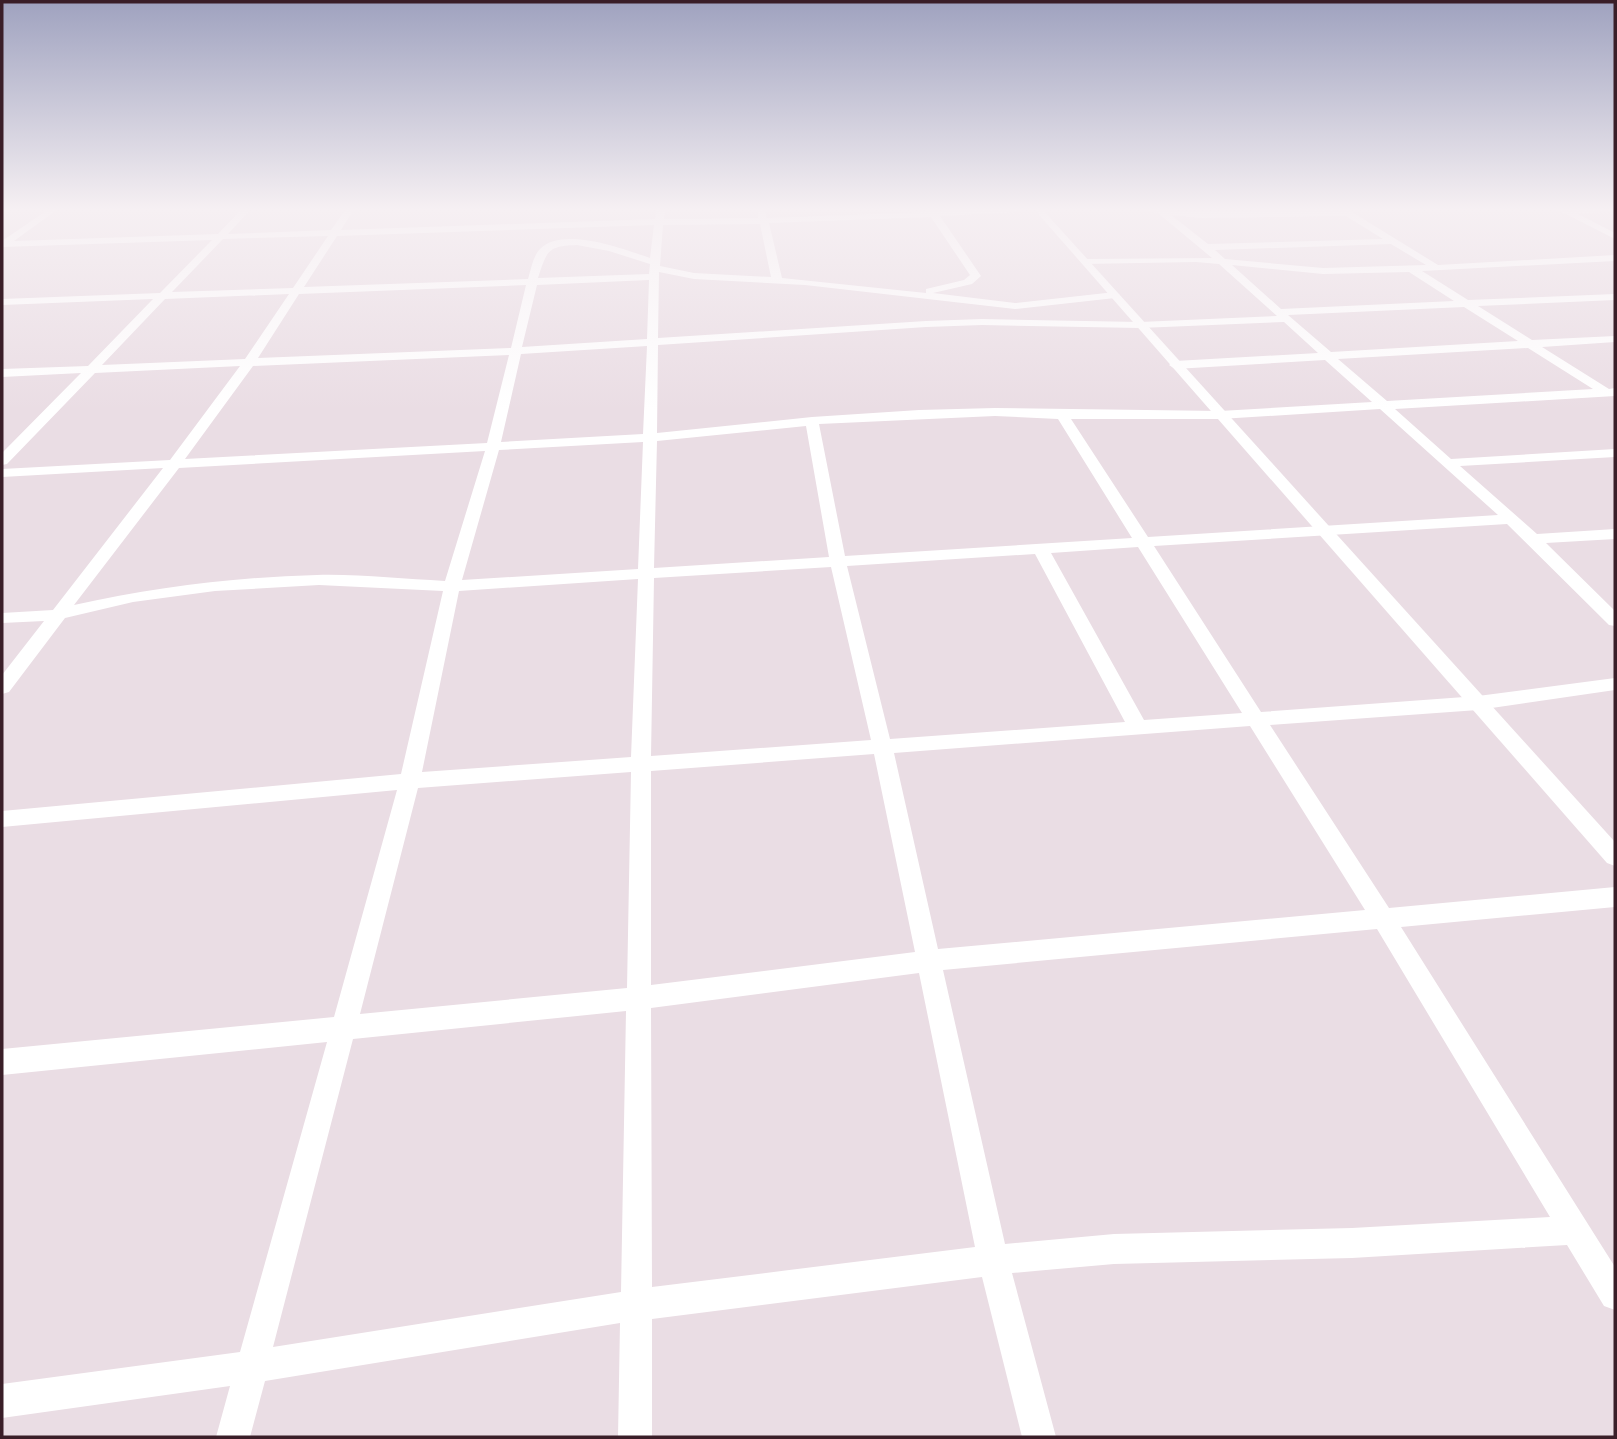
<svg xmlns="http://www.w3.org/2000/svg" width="1617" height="1439" viewBox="0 0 1617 1439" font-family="'Varela Round',sans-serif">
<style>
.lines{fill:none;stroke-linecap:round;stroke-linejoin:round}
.minor{fill:#fff;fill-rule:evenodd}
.tertiary{fill:#fff;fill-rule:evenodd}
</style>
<rect width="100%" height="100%" fill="#eadde4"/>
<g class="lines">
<!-- minor -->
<g class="minor">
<path d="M49,209H58L14,241L218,234L242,209H251L228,234L331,230L346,209H354L341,230L655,219L657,209H665L664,219L758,218V209H764L767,218L928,212L926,209H934L936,211L1022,209L1018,212L940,216L981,276L972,284L933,293L1015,303L1115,292L1120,295L1115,298L1015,309L805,285L694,279L659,272L658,338L926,321L982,319L1140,322L1277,316L1219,264L1196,262L1083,264L1081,262L1086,259L1212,258L1158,213L1138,209L1201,212L1347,209L1438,265L1615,255V261L1422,271L1468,300L1615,294V300L1478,306L1532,340L1615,336V342L1542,347L1609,389L1615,388V396L1395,409L1451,459L1615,449V457L1460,466L1537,534L1615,529V539L1546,543L1615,611V626L1609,625L1507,524L1154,546L1261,712L1478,696L1615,678V690L1478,710L1270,725L1389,908L1615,887V907L1401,927L1615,1267V1310L1604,1306L1567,1245L1352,1258L1114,1264L1012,1273L1056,1437H1022L982,1277L652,1319V1437H618L620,1323L265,1381L250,1437H216L230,1386L2,1418V1384L240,1352L327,1042L2,1075V1049L334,1017L397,790L2,827V811L401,774L443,591L319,585L215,591L133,602L65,618L9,692L2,694V675L44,621L2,623V613L53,610L163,468L2,477V469L170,460L240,366L95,373L7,464L2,465V453L81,373L2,377V369L88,366L153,299L2,305V299L160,293L212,240L2,247V241ZM1171,215L1201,218L1346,216L1383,239L1208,244ZM931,217L970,275L964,280L926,289V293L782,278L769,223ZM760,224L771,277L694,273L660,266L663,225ZM654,225L650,258C623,249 563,226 540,249C533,256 531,270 528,279L304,287L337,236ZM328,236L293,288L172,292L223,239ZM1391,244L1426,265L1323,268L1225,259L1215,250ZM577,245L609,251L650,264L649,274L538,278C547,251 547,246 577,245ZM1232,265L1323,274L1409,272L1454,301L1281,309ZM649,280L647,339L522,347L537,285ZM526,285L511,348L258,358L299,294ZM289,294L245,359L102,365L165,299ZM1464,307L1518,341L1331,352L1288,315ZM1284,322L1318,353L1175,361L1169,365L1175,369L1325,360L1372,402L1220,411L995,408L919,410L812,417L657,433L658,345L926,327L982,325L1140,328ZM647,346L643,434L501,442L521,354ZM1528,348L1593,389L1387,401L1338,359ZM509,355L487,443L185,459L253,366ZM1380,409L1498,515L1148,537L1071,419H1220ZM995,416L1058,419L1132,538L845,556L819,424ZM806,426L829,557L654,568L657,441ZM643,442L638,569L462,580L499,450ZM485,451L445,581C403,579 360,574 317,575C235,577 154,587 74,605L179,468ZM1138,547L1242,713L1144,720L1051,553ZM1035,554L1125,722L890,739L847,566ZM831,567L871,740L651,756L654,578ZM638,579L631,757L422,772L459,591ZM1250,726L1365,910L938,949L894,753ZM874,754L915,952L651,985V771ZM631,772L627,988L360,1014L418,788ZM1377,929L1550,1217L1352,1228L1114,1234L1005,1244L943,970ZM919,973L975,1247L652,1287L651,1008ZM626,1011L621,1292L273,1347L353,1039Z"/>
<polygon points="1556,209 1615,209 1615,212 1576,213 1615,233 1615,239"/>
</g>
<!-- tertiary -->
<polygon class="tertiary" points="1034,209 1042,209 1615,842 1615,866 1607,863"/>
</g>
<!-- sky -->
<linearGradient id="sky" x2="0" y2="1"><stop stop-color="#9fa2bf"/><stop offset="0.51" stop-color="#f6f0f3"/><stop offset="1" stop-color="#f6f0f3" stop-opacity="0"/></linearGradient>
<rect width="1617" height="410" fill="url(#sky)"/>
<!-- border -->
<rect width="1617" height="1439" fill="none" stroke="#3a1e28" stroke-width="7"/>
</svg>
